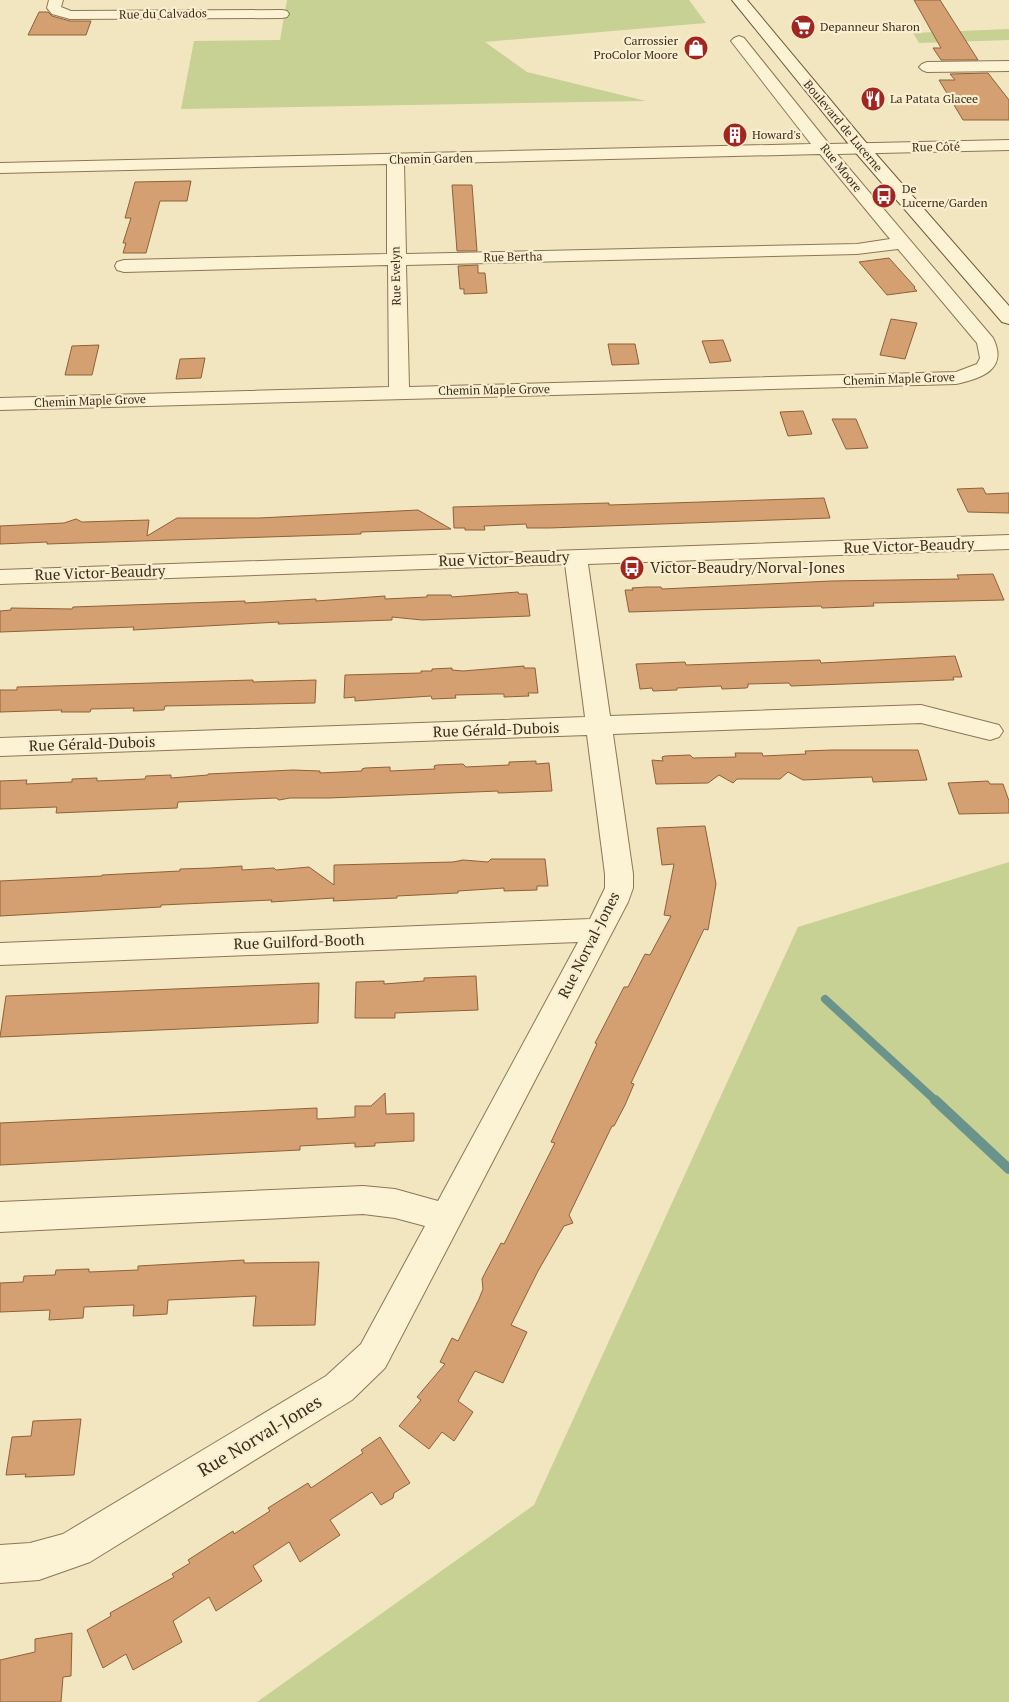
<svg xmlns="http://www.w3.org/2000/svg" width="1009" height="1702" viewBox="0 0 1009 1702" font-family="'PT Serif',serif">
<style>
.green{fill:#c7d193}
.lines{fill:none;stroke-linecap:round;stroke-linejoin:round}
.stream-far1{stroke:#69938b;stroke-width:8}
.stream{stroke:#69938b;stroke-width:10}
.building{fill:#d4a072;stroke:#8f6039}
.minor-casing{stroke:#8d7656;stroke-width:2}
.secondary-casing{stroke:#6f5739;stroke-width:2}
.minor{fill:#fcf2d4;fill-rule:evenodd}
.secondary{fill:#fcf2d4;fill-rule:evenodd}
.labels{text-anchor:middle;stroke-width:4.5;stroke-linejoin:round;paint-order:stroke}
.far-street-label{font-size:12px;fill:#3b2d1c;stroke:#f9efd0}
.far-poi-label{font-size:12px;fill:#3b2d1c;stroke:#f9efd0;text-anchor:start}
.street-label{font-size:15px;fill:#3b2d1c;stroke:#f9efd0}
.poi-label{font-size:15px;fill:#3b2d1c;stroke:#f9efd0;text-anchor:start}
.near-street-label{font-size:18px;fill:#3b2d1c;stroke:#f9efd0}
</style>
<rect width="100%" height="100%" fill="#f2e6c0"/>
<!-- green -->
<g class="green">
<polygon points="287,0 689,0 706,23 485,42 527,72 646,101 181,109 194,41 280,40"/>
<polygon points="1009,29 1009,40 919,43 913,33"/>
<polygon points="1009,862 1009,1702 257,1702 534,1505 798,927"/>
</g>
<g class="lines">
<!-- stream-far1 -->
<polyline class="stream-far1" points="825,999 936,1101"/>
<!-- stream -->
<polyline class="stream" points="935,1100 1009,1169"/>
</g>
<!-- building -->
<g class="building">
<polygon points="914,0 940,0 978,60 941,60 933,48 941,48"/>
<polygon points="39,12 48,12 52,16 70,21 91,21 86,35 28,35"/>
<polygon points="988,73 1009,100 1009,120 963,120 939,80 955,80 950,74"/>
<polygon points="191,181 187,201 160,201 146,253 123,253 126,243 123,243 131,218 125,218 135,182"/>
<polygon points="452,185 472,185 477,251 457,251"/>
<polygon points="889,258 915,287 914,288 917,291 887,295 859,262"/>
<polygon points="478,265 478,273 485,273 487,293 464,294 464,289 460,289 458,266"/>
<polygon points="891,319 917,323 905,359 880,355"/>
<polygon points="723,340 731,361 710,363 702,341"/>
<polygon points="608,344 635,344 639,364 612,365"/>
<polygon points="99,345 92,375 65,375 72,346"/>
<polygon points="205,358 201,378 176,379 180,359"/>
<polygon points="803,411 812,434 788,436 780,412"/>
<polygon points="832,419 856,419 868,448 846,449"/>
<polygon points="983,488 986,494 1009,493 1009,513 968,512 957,489"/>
<polygon points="824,498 830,518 549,528 527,528 526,524 484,526 485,530 465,530 465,528 454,528 453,507 609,503 609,505"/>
<polygon points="418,510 451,529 361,532 361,534 47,544 47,542 0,544 0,526 64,523 76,519 82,522 149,520 147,536 177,518 259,518"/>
<polygon points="993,574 1004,600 873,603 874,606 822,608 821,606 629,612 625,590 633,590 632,588 647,587 661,587 662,589 831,581 959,579 957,575"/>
<polygon points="518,592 519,594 527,594 530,616 422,620 392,617 392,620 278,624 279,622 133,630 134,627 0,632 0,611 11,610 11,608 72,609 73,607 245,601 245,603 316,599 316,601 385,596 385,599 427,597 427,595 451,595 452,597"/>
<polygon points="955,656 962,677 953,677 954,680 951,680 791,686 789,683 748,684 748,687 746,688 722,689 721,686 677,688 677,690 653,691 652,688 640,689 636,664 685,662 686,665 820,660 821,663"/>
<polygon points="524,666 524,668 535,668 538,693 528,693 529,696 504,697 504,694 495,694 455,695 456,698 432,699 431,696 355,701 355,697 344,698 345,675 421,673 421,671 432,671 432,669 452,668 452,670 463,671"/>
<polygon points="253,680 253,682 316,680 315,703 165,706 164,710 133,711 134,708 91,709 90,712 61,712 62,710 0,712 0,690 17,690 17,687"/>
<polygon points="832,750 918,750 927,780 873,782 872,777 803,780 788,772 780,779 737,779 733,783 719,775 708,783 656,784 652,760 663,761 662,757 665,756 690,755 693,758 736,757 735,753 762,753 763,756 806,754 805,751"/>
<polygon points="536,761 536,764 549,763 552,791 498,793 498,791 329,798 290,798 279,800 276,798 178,802 177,808 56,813 57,807 0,809 0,781 27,780 26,784 72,782 72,779 97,778 97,781 145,779 146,776 171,775 171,778 208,775 208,774 293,770 320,771 320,773 362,771 362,769 365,768 390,767 390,771 435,769 434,766 437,765 463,764 466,767 509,765 509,762"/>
<polygon points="988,781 990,784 1003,784 1009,801 1009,813 959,814 948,783"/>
<polygon points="705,826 716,884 708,930 704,929 631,1083 634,1084 625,1105 614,1126 612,1126 569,1215 573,1223 564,1226 538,1271 511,1325 527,1332 503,1383 475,1371 458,1401 473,1412 454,1441 442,1432 429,1449 399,1426 421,1400 417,1397 445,1364 440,1362 452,1338 458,1341 479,1299 483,1289 482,1279 485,1273 501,1243 504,1244 555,1143 551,1142 597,1044 595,1043 624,987 628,987 645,954 650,955 671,916 664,915 674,864 662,865 657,828"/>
<polygon points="491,859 545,859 548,886 537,886 537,890 504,891 504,888 458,891 458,893 397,896 397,898 333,901 334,898 271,902 272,900 161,905 161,907 0,916 0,881 102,876 102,875 180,871 180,869 211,868 242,866 242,870 274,868 276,870 309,867 334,885 334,865 453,862 463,860 488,862"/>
<polygon points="476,976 478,1010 395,1013 395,1018 355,1018 356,982 384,981 384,984 424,981 424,978"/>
<polygon points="319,983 318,1023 0,1037 6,996"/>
<polygon points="385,1093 386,1114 414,1113 414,1141 375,1143 375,1146 355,1147 355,1143 300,1146 300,1150 0,1165 0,1123 317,1108 317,1119 355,1117 355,1106 371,1106"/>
<polygon points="244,1260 244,1263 319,1262 315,1325 253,1326 256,1296 168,1300 167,1314 133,1316 134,1305 84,1307 83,1318 49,1320 50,1310 0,1312 0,1283 23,1282 24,1276 55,1275 56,1270 89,1269 89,1272 138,1270 138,1266"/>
<polygon points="81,1419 74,1475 25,1477 26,1474 6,1475 12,1437 31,1436 33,1421"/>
<polygon points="380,1437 410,1483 394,1493 393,1498 381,1505 372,1492 330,1520 340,1535 300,1562 289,1542 253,1566 262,1581 216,1611 209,1597 173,1621 182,1642 133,1670 126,1654 103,1668 87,1630 111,1616 110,1613 174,1577 172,1574 190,1563 188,1560 233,1531 234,1534 270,1511 268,1508 308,1483 311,1488 363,1453 361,1450"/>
<polygon points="72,1633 71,1676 63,1677 61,1702 0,1702 0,1660 35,1652 35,1639"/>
</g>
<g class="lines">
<defs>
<g id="minor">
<polygon points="49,0 63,0 61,7 71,11 282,10 287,11 289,14 287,17 282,18 70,19 52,14 47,8"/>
<path d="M739,36L744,38L829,144L1009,140V150L837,154L993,338C1009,370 980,379 956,384L0,410V398L389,387L388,265L124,272L117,270L115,266L117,262L124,260L387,254V164L0,173V163L811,144L731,41L734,38ZM820,154L890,239L857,244L406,254L404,164ZM898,249L977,343L980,358L977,364L956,372L409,387L406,265L857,254Z"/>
<polygon points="1009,61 1009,71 927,72 922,70 919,67 922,64 927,62"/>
<polygon points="1009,535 1009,549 588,564 610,716 921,705 999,725 1003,731 999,737 990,740 921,723 613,734 633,874 633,888 628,902 385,1368 352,1400 90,1562 39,1580 0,1583 0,1545 30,1543 63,1534 326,1376 361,1344 425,1226 395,1218 363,1214 0,1232 0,1202 363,1186 395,1189 438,1201 578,942 0,965 0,943 590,919 605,888 605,874 587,735 0,756 0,738 585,717 565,564 0,584 0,570"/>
</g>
<polygon id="secondary" points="732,0 747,0 868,145 1009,306 1009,324 1002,322 856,153"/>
</defs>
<!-- minor casing -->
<use href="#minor" class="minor-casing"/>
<!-- secondary casing -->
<use href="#secondary" class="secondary-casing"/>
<!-- minor -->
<use href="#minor" class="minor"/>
<!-- secondary -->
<use href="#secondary" class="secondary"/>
</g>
<!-- icons -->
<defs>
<symbol id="supermarket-disc" viewBox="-11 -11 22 22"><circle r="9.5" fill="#a22620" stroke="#f9efd0"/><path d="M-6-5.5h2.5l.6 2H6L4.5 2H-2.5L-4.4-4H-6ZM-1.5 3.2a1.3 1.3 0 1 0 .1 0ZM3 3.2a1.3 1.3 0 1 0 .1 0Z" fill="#fff"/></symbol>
<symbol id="shop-disc" viewBox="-11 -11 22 22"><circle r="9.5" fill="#a22620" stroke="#f9efd0"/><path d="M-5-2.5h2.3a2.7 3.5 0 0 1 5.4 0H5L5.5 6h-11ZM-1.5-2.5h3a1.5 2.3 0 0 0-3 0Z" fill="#fff"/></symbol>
<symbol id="restaurant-disc" viewBox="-11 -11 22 22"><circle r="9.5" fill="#a22620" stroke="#f9efd0"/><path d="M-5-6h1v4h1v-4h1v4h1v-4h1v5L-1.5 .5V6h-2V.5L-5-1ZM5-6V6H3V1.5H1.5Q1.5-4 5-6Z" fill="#fff"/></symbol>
<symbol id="building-disc" viewBox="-11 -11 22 22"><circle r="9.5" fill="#a22620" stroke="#f9efd0"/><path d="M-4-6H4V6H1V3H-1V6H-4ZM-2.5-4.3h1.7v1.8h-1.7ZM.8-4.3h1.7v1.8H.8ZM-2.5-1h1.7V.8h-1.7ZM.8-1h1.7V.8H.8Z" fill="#fff"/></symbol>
<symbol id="bus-disc" viewBox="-11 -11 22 22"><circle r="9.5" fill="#a22620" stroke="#f9efd0"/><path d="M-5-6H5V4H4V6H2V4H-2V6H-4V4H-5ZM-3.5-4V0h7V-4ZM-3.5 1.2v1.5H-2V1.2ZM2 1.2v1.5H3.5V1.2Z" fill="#fff"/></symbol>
</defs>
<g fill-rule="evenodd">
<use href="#supermarket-disc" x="789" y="13" width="28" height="28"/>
<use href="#shop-disc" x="682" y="34" width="28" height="28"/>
<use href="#restaurant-disc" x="859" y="85" width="28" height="28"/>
<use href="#building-disc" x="721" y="121" width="28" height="28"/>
<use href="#bus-disc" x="870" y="182" width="28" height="28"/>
<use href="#bus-disc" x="618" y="554" width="28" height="28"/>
</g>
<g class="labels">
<!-- far-street labels -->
<g class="far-street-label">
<text transform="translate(163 14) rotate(-1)" y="4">Rue du Calvados</text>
<text transform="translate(843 126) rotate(50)" y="4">Boulevard de Lucerne</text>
<text transform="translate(936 147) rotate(-1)" y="4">Rue Côté</text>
<text transform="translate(431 159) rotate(-1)" y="4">Chemin Garden</text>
<text transform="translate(841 168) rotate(51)" y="4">Rue Moore</text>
<text transform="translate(513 257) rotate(-1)" y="4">Rue Bertha</text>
<text transform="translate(396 276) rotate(-91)" y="4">Rue Evelyn</text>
<text transform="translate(899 379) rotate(-2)" y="4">Chemin Maple Grove</text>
<text transform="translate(494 390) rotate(-1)" y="4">Chemin Maple Grove</text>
<text transform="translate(90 401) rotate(-2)" y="4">Chemin Maple Grove</text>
</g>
<!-- far-poi labels -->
<g class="far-poi-label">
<text x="820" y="31">Depanneur Sharon</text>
<text x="678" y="45" text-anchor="end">Carrossier<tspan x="678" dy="14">ProColor Moore</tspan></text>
<text x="890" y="103">La Patata Glacee</text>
<text x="752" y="139">Howard's</text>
<text x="902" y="193">De<tspan x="902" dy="14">Lucerne/Garden</tspan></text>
</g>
<!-- street labels -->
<g class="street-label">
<text transform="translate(909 546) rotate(-2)" y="5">Rue Victor-Beaudry</text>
<text transform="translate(504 559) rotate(-2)" y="5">Rue Victor-Beaudry</text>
<text transform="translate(100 573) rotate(-2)" y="5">Rue Victor-Beaudry</text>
<text transform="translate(496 730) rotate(-2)" y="5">Rue Gérald-Dubois</text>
<text transform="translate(92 744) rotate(-2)" y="5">Rue Gérald-Dubois</text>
<text transform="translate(299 942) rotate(-2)" y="5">Rue Guilford-Booth</text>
<text transform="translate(589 945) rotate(-63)" y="5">Rue Norval-Jones</text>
</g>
<!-- poi labels -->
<g class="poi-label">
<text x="650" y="573">Victor-Beaudry/Norval-Jones</text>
</g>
<!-- near-street labels -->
<g class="near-street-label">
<text transform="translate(260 1436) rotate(-31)" y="6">Rue Norval-Jones</text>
</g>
</g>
</svg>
